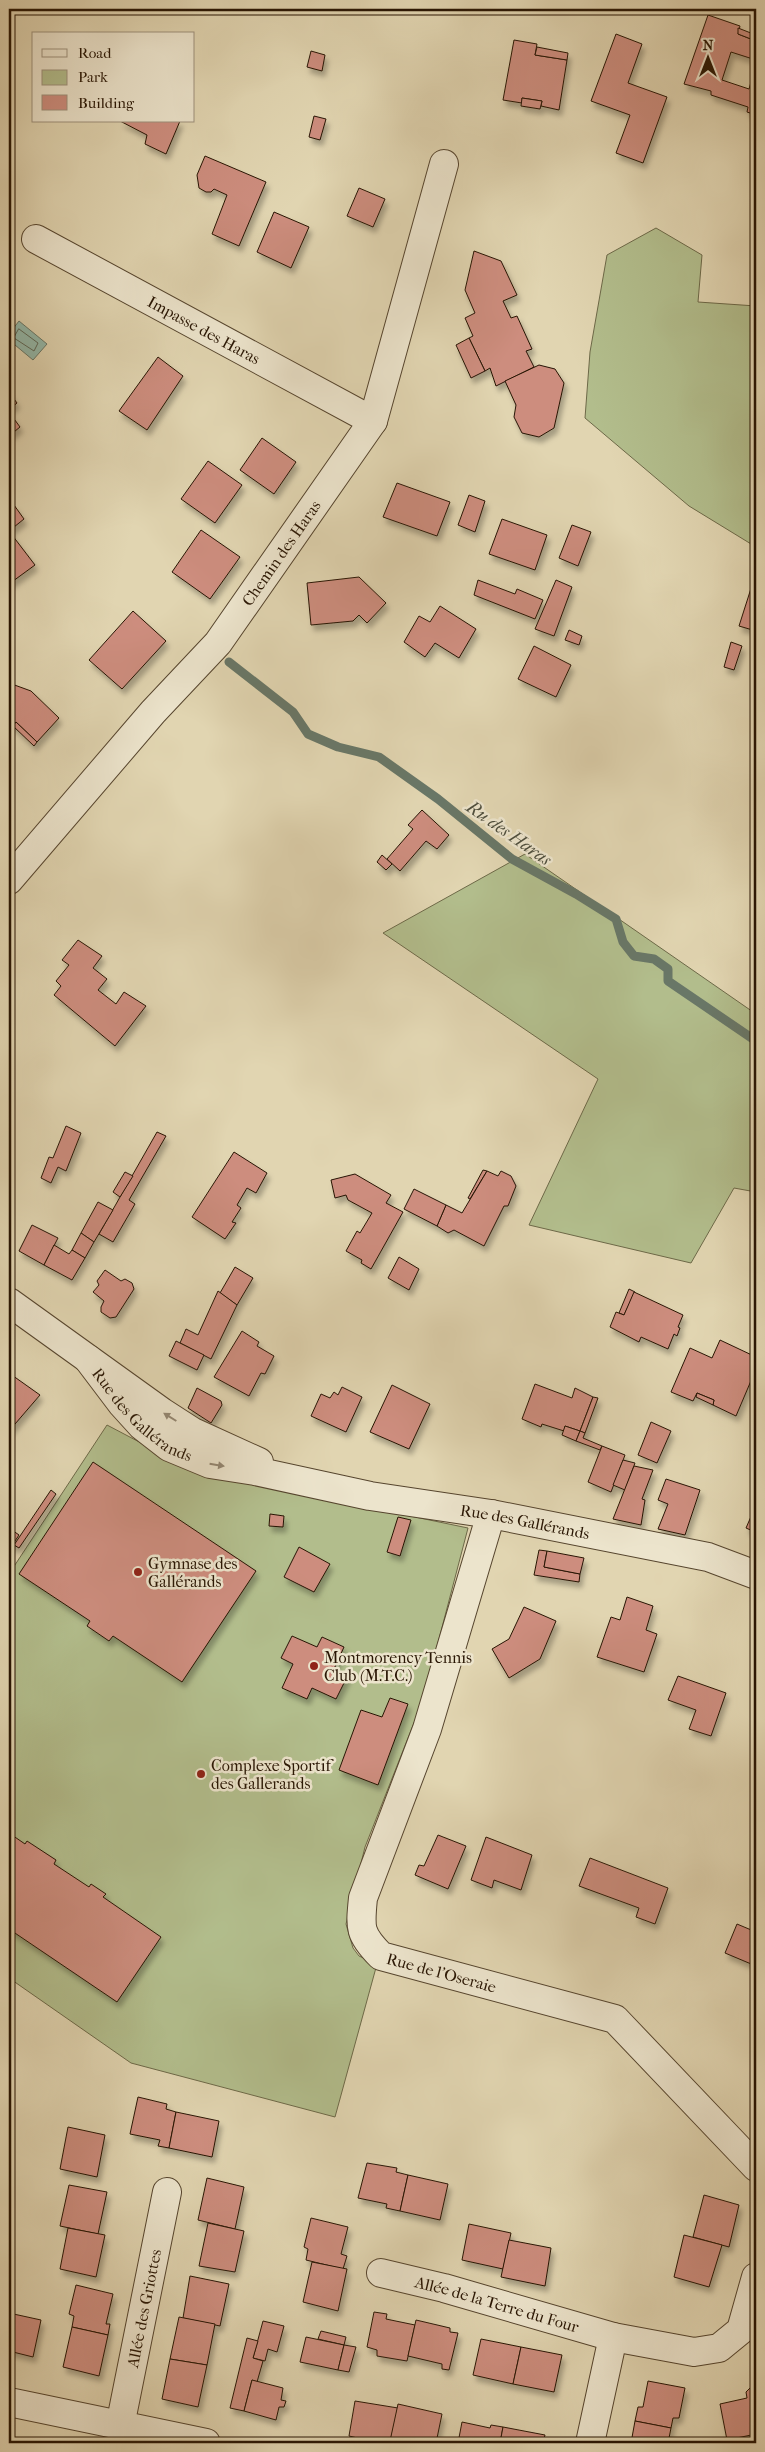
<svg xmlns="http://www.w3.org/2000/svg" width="765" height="2452" viewBox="0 0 765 2452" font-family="'IM FELL French Canon',serif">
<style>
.green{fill:#b2bd8c;stroke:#6d6948}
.water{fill:#94b9aa;stroke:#697767}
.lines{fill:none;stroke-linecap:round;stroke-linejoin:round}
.shore{stroke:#5e6756;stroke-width:1}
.stream{stroke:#697767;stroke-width:9}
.building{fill:#cd8d7e;stroke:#281503;filter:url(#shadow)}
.minor-casing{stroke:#56452e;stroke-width:30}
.minor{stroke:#ece4cc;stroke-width:28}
.oneway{fill:#948772}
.poi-dot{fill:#8f2418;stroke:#ece4cc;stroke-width:2}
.labels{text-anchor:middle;stroke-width:5;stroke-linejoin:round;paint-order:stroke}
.street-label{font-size:16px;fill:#281503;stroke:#ece4cc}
.poi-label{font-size:16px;fill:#281503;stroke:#ece4cc;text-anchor:start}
.water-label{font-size:18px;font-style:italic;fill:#4e4e3d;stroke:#ece4cc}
</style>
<defs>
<filter id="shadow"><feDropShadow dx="3" dy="5.5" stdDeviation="2.5" flood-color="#0004"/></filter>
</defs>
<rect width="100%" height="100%" fill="#e1d5b1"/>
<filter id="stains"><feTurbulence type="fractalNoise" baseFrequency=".004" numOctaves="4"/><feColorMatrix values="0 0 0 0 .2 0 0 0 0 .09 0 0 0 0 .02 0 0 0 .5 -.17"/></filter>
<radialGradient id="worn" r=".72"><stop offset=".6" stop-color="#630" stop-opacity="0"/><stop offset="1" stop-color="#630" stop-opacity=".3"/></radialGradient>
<!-- green -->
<g class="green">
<polygon points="656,228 702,255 698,302 756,306 756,547 689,506 585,418 590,352 607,255"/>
<polygon points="525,854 756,1014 756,1192 734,1188 691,1263 529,1225 598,1079 383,933"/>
<polygon points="107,1425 183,1465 290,1491 468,1528 423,1700 365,1847 346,1924 353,1948 359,1956 377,1964 335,2117 131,2063 9,1978 9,1574"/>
</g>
<!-- water -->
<polygon class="water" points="19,321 47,344 33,360 9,340 9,334"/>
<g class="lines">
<!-- shore -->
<polygon class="shore" points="19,329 38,343 34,351 14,338"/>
<!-- stream -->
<polyline class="stream" points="229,662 293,712 308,734 338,747 379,757 438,799 512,859 576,894 616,919 623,942 634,956 654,959 668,969 668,981 756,1041"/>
</g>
<!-- building -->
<g class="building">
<polygon points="708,15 740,26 738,34 756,41 756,60 731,52 722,80 749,89 756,65 756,115 747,112 748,107 711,95 711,91 684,84"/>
<polygon points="738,28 756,35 756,41 738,34"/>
<polygon points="616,34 642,44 628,83 667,97 643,163 616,153 630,115 591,101"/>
<polygon points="514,40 537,44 535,55 567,60 559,110 541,106 542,101 522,98 522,103 503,100"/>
<polygon points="537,47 568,53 567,60 535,55"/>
<polygon points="311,51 325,55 322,71 307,67"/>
<polygon points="522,98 542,101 540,109 521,106"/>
<polygon points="314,116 326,119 320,140 309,137"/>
<polygon points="120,121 180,121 166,154 145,144 147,135"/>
<polygon points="205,156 266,182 239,246 212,234 227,195 214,189 211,192 206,192 199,188 197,175"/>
<polygon points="359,188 385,199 373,227 347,216"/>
<polygon points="274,212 309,227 291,268 257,252"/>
<polygon points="474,251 501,261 517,295 503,301 511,318 517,316 532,349 526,351 534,367 496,386 490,368 485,371 469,338 473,336 465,318 475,313 465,290"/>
<polygon points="469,338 485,371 471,378 456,345"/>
<polygon points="158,357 183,376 147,430 119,411"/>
<polygon points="539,365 555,369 564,383 554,428 539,437 522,433 514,417 516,405 505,381"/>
<polygon points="9,392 17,403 9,410"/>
<polygon points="9,412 20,427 9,436"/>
<polygon points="262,438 296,462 274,494 240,470"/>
<polygon points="208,461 242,485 215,523 181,499"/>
<polygon points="397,483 450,502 437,536 383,517"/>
<polygon points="469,495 485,501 475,532 458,525"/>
<polygon points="14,505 24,519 9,531 9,508"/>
<polygon points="502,519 547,535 535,570 489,554"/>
<polygon points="572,525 591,532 578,566 559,558"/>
<polygon points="201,530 240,557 210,599 172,572"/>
<polygon points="9,531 35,565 9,584"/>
<polygon points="359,577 386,603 367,623 359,615 353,621 311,625 307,583"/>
<polygon points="754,579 756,580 756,631 739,626"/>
<polygon points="478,580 515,594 517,589 543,600 535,619 474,595"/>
<polygon points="556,580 572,587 554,636 535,629"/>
<polygon points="440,606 476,629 459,658 435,643 425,657 404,642 419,616 430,622"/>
<polygon points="133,611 166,641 122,689 89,660"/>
<polygon points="569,630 582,636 579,645 565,640"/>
<polygon points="731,642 742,646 734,670 724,667"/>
<polygon points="534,646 571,665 556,697 518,679"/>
<polygon points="9,683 31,691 59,718 37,742 16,722 13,726 9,725"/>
<polygon points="16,722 37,742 34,746 13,726"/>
<polygon points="422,810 449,835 437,849 426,841 400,871 387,859 413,829 408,825"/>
<polygon points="382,855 392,864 386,870 377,862"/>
<polygon points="78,940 102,956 93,968 107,979 98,990 116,1004 124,992 146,1006 115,1046 54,995 61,986 56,981 69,965 62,960"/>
<polygon points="66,1126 81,1133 66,1171 58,1167 51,1183 41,1178 49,1157 53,1158"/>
<polygon points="157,1132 166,1136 129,1200 135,1204 113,1242 99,1234"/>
<polygon points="234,1152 267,1173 256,1193 247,1188 237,1205 241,1208 232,1222 236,1223 225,1239 192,1217"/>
<polygon points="483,1170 487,1171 470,1199 468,1198"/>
<polygon points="487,1171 498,1176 501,1171 511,1176 516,1186 508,1206 504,1206 484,1246 454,1230 448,1233 437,1226 446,1205 462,1213"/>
<polygon points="125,1172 133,1176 120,1197 113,1192"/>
<polygon points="355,1174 391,1195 386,1203 403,1212 371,1269 361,1263 362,1260 346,1251 357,1231 360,1233 372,1213 348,1200 346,1195 335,1198 331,1180"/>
<polygon points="414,1189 446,1205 437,1226 404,1209"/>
<polygon points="98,1202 113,1210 94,1242 81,1233"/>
<polygon points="32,1225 58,1238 44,1265 19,1251"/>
<polygon points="81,1233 94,1242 85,1258 72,1250"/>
<polygon points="54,1245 69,1254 72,1250 85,1258 72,1280 44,1265"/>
<polygon points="399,1257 419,1269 409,1290 388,1278"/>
<polygon points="235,1267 253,1278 237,1305 220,1293"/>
<polygon points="105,1270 121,1281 125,1279 132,1283 134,1289 116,1317 110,1318 101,1312 101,1307 104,1301 93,1292 99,1285 97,1281"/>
<polygon points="629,1289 635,1292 624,1315 619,1313"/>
<polygon points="218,1291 237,1305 211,1359 180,1343 186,1329 198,1335"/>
<polygon points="634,1292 683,1315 678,1327 680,1328 677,1336 674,1334 668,1349 641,1337 639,1342 610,1327 616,1312 624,1315"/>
<polygon points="242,1331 259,1342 257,1346 274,1356 265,1374 261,1373 249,1396 214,1377"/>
<polygon points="720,1340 756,1357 756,1369 736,1416 713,1405 714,1400 697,1393 693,1401 671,1392 690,1348 712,1358"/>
<polygon points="176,1341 204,1355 197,1370 169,1356"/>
<polygon points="9,1373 40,1395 9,1431"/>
<polygon points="535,1384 572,1398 575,1388 593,1397 580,1431 565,1426 564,1431 542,1424 541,1427 522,1419"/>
<polygon points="392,1385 430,1404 409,1449 370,1432"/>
<polygon points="342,1387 362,1397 346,1432 311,1416 321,1394 330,1398 334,1392 338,1395"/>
<polygon points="197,1388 221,1401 222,1405 211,1423 188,1408"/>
<polygon points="697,1393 714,1400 713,1405 696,1397"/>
<polygon points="593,1397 598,1398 585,1433 580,1431"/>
<polygon points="651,1422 671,1431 657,1463 638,1455"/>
<polygon points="565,1426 580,1431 576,1441 562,1435"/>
<polygon points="580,1431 585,1433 583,1438 602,1446 600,1450 576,1441"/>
<polygon points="602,1446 625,1455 611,1492 588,1482"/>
<polygon points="623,1460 635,1463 625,1490 613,1485"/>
<polygon points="93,1462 256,1571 182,1682 113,1636 109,1641 87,1626 90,1621 19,1574"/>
<polygon points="634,1466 653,1470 642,1499 645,1500 641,1525 613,1519"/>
<polygon points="666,1479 700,1490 685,1535 658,1529 668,1504 658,1500"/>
<polygon points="51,1490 56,1494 19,1548 14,1545"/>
<polygon points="753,1512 756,1513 755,1532 746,1528"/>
<polygon points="270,1514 284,1516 283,1527 269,1526"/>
<polygon points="398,1517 411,1520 400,1556 387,1552"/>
<polygon points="12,1530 19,1535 9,1550 9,1534"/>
<polygon points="299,1547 330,1564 314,1592 284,1577"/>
<polygon points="539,1550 547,1551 544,1567 580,1574 579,1582 534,1575"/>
<polygon points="547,1551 584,1558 580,1574 544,1567"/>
<polygon points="627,1597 653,1606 646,1630 657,1634 644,1672 597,1657 611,1617 620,1620"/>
<polygon points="524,1607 556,1621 540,1659 509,1678 492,1649 509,1639"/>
<polygon points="292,1636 317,1647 322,1637 344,1647 334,1669 348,1675 336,1699 312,1688 307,1699 282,1688 293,1664 281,1658"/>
<polygon points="678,1676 726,1693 711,1736 689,1729 696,1710 668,1700"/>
<polygon points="390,1698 408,1704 378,1785 339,1770 361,1710 382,1717"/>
<polygon points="9,1833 25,1844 27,1841 56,1860 54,1864 89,1887 91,1884 106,1894 103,1897 161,1937 117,2002 9,1929"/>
<polygon points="438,1835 466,1846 448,1889 415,1875 419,1865 424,1866"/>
<polygon points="486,1837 532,1855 521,1890 494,1880 492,1888 471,1880"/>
<polygon points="590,1858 668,1888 655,1924 636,1917 639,1908 579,1886"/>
<polygon points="737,1924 756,1932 756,1966 725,1953"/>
<polygon points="138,2097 167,2104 166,2109 176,2112 169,2148 158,2146 160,2140 130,2134"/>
<polygon points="176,2112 219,2121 212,2157 169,2148"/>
<polygon points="68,2127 105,2135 97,2177 60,2169"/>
<polygon points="367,2163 397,2168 396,2172 408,2175 400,2211 386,2208 387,2204 358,2198"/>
<polygon points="408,2175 448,2184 440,2220 400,2211"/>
<polygon points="207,2178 244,2187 235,2229 198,2220"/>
<polygon points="69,2185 107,2192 98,2234 60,2226"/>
<polygon points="704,2195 739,2205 729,2247 693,2237"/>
<polygon points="311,2218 348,2227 341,2254 347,2256 343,2269 306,2260 308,2249 304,2247"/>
<polygon points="208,2223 244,2231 235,2272 199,2266"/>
<polygon points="469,2224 511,2233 503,2269 462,2260"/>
<polygon points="68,2228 105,2235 96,2277 60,2269"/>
<polygon points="684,2235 722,2245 709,2287 674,2277"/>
<polygon points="509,2240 551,2248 545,2286 501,2277"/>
<polygon points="312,2262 347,2269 338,2311 303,2302"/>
<polygon points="190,2276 229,2284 220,2326 183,2318"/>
<polygon points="76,2285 113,2294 106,2324 110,2324 108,2335 72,2327 74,2316 69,2314"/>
<polygon points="374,2312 387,2314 386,2319 415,2325 407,2361 377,2356 377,2350 367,2347"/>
<polygon points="9,2313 41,2320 33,2357 9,2351"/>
<polygon points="179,2317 215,2324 207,2365 170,2359"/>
<polygon points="416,2320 450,2328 450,2332 458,2333 449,2370 442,2369 442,2364 408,2356"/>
<polygon points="263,2321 284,2326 277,2352 268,2349 265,2361 253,2358"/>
<polygon points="72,2327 108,2335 99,2376 63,2367"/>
<polygon points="321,2331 346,2337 344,2345 318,2339"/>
<polygon points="306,2337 344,2345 338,2370 300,2362"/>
<polygon points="247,2338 258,2341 253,2358 263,2361 257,2382 252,2380 244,2411 230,2408"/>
<polygon points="481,2339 521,2347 513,2384 473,2375"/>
<polygon points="344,2345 356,2347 349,2372 338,2370"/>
<polygon points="521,2347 562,2355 554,2392 513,2384"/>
<polygon points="170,2359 207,2365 198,2407 162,2399"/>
<polygon points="252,2380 283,2388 281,2400 286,2401 284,2407 279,2407 276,2420 244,2411"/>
<polygon points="648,2381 685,2388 679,2418 673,2418 671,2428 635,2421 638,2407 643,2407"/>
<polygon points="756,2382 756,2434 727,2440 720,2404 747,2398 746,2392"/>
<polygon points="355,2401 398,2408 390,2443 379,2443 349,2436"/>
<polygon points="398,2404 442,2414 436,2443 390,2441"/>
<polygon points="635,2421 671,2428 668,2443 631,2443"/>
<polygon points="462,2422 490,2428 491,2425 503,2427 500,2443 458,2443"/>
<polygon points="503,2427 545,2435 543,2443 500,2443"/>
</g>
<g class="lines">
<defs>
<g id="minor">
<path id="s1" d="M36,239L373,421"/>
<path id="s2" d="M9,880L153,712L218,643L373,421L444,164"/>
<polyline points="9,1302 162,1412 193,1432 259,1462"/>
<path id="s3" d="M88,1359L122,1404L142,1426L169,1447L210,1464L255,1471L370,1496L491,1514L708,1557L756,1575"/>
<path id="s4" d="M491,1514L427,1729L363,1898C360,1928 359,1934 381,1956L615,2019L756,2167"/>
<path id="s5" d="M381,2273L444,2288L613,2337"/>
<polyline points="9,2402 206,2443"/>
<path id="s6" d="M120,2426L167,2192"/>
<polyline points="590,2443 613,2337 694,2352 719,2348 741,2330 756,2277"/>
</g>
</defs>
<!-- minor casing -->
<use href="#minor" class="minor-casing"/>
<!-- minor -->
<use href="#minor" class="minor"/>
</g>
<!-- one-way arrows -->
<defs><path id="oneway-solid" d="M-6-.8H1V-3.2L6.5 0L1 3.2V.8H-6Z" transform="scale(1.25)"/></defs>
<g class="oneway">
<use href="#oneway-solid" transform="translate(170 1417) rotate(-148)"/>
<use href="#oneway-solid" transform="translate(217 1465) rotate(9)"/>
</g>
<!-- markers -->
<g class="poi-dot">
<circle cx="138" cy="1572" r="5"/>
<circle cx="314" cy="1666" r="5"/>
<circle cx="201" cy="1774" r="5"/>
</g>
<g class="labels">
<!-- street labels -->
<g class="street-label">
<text dy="6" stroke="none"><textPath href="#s1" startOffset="191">Impasse des Haras</textPath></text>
<text dy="6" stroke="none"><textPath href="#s2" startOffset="426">Chemin des Haras</textPath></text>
<text dy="6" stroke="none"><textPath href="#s3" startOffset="79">Rue des Gallérands</textPath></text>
<text dy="6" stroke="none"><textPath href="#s3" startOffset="485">Rue des Gallérands</textPath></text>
<text dy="6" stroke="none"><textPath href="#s4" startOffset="532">Rue de l'Oseraie</textPath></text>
<text dy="6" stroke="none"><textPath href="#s5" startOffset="120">Allée de la Terre du Four</textPath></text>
<text dy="6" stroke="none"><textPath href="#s6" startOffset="120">Allée des Griottes</textPath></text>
</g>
<!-- poi labels -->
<g class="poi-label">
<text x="148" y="1569">Gymnase des<tspan x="148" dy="18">Gallérands</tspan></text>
<text x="324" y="1663">Montmorency Tennis<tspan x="324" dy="18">Club (M.T.C.)</tspan></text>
<text x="211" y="1771">Complexe Sportif<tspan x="211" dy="18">des Gallerands</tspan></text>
</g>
<!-- water labels -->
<g class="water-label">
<text transform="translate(509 833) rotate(35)" y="6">Ru des Haras</text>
</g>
</g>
<!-- margin -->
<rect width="765" height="2452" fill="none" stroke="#e1d5b1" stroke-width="30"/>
<rect x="10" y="10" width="745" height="2432" fill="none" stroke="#281503" stroke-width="2.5"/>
<rect x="15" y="15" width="735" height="2422" fill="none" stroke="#281503"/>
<!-- legend -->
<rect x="32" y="32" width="162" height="90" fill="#ece4cc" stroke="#9e917c"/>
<rect x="42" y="49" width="25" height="8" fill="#ece4cc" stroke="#9e917c"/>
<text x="78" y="58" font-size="15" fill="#281503">Road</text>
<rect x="42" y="70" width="25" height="15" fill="#b2bd8c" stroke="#9e917c"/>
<text x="78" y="82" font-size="15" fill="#281503">Park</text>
<rect x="42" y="95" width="25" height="15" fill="#cd8d7e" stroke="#9e917c"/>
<text x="78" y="108" font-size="15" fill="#281503">Building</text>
<!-- north arrow -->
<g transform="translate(708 58)" stroke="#ece4cc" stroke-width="4" paint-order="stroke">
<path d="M0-4L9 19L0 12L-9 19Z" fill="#281503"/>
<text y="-8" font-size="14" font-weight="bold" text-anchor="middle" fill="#281503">N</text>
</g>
<rect width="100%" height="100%" filter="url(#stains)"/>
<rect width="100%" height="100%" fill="url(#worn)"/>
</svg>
